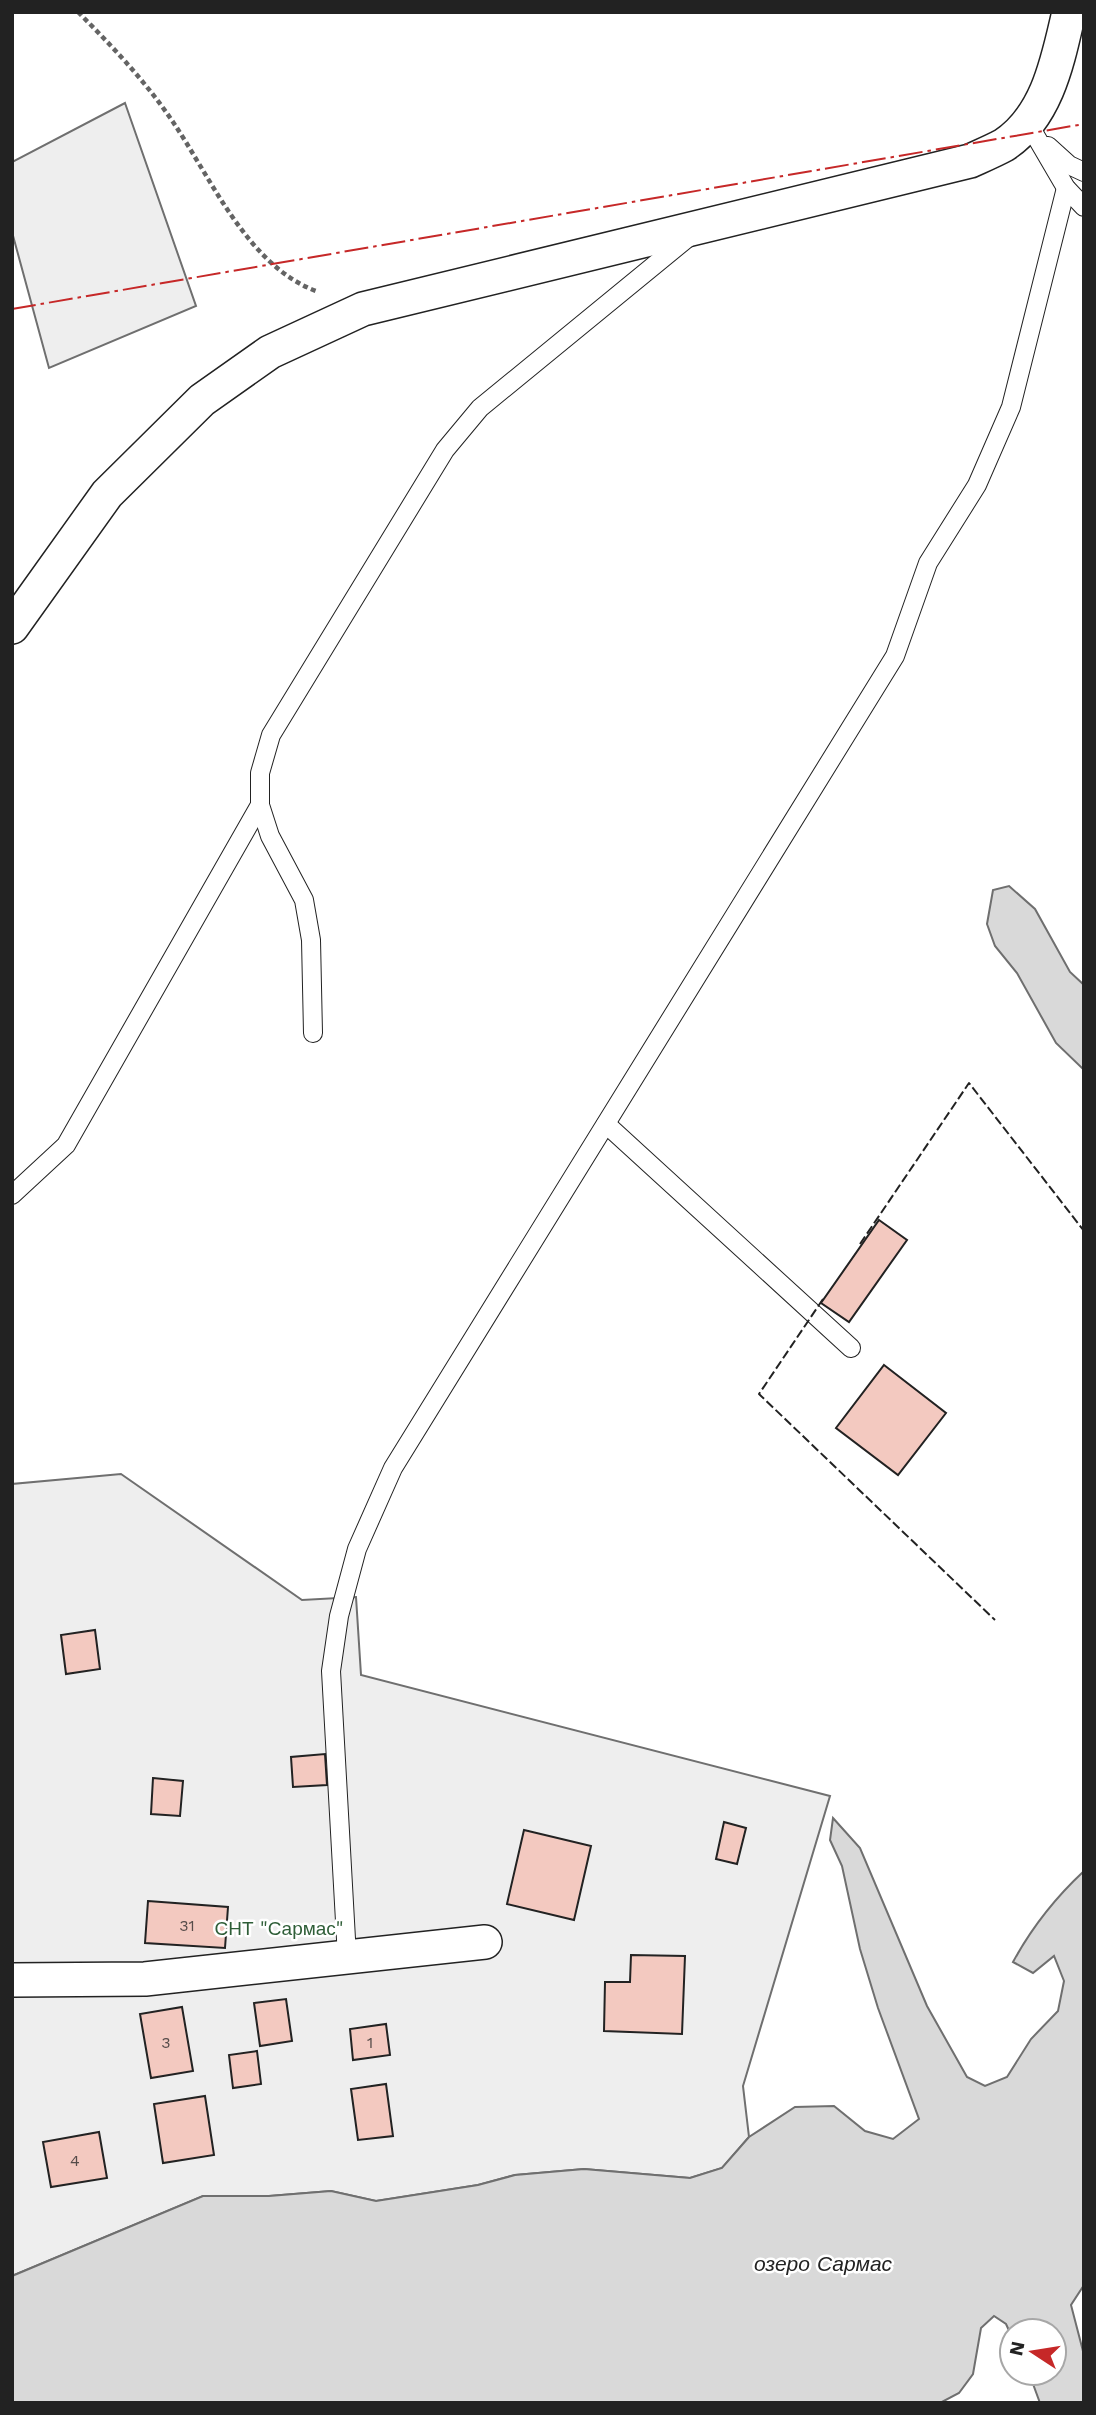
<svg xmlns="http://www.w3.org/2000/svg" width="1096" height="2415" viewBox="0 0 1096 2415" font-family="'Work Sans',sans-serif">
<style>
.green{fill:#eee;stroke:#6f6f6f;stroke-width:2}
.water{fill:#d9d9d9;stroke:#6f6f6f;stroke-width:2}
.building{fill:#f3c9c0;stroke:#222;stroke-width:2}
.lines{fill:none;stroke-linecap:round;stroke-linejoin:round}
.service-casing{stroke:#222;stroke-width:20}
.minor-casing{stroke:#222;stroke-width:36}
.path{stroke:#646464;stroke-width:4.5;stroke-dasharray:5 3.5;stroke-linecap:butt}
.service{stroke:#fff;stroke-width:18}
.minor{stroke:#fff;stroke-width:33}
.fence{stroke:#222;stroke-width:2;stroke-dasharray:9 3.5;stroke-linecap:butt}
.power{stroke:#c62828;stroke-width:2;stroke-dasharray:24 5 3.5 5;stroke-linecap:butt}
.labels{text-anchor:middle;stroke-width:5;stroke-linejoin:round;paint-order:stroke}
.number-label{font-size:16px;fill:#564c4a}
.park-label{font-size:19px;fill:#2f5e38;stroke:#fff}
.water-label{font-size:21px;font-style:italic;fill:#222;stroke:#fff}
</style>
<rect width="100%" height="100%" fill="#fff"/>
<!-- green -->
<g class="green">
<polygon points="125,103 196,306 49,368 12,232 12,162"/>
<polygon points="121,1474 302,1600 356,1597 361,1675 830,1796 743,2086 749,2137 722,2168 690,2178 584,2169 515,2175 478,2185 376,2201 331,2191 269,2196 203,2196 12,2276 12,1484"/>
</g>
<!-- water -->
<g class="water">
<polygon points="1009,886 1035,909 1070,972 1084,985 1084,1070 1056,1043 1017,973 995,946 987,924 993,890"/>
<path d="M833,1818L860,1848L927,2006L967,2077L985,2086L1007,2077L1031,2039L1058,2011L1064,1981L1054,1956L1033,1973L1013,1962C1032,1927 1055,1898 1084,1871V2285L1071,2305L1084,2355V2403H1040L1029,2373H1054V2331H1012V2337L1006,2324L994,2316L981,2328L973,2374L959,2393L940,2403H12V2276L203,2196H269L331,2191L376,2201L478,2185L515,2175L584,2169L690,2178L722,2168L749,2137L795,2107L834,2106L865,2131L893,2139L919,2119L878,2008L860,1949L842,1866L830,1840Z"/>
</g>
<!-- building -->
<g class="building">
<polygon points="879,1220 907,1240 849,1322 821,1303"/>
<polygon points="884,1365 946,1413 898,1475 836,1428"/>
<polygon points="95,1630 100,1669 66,1674 61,1635"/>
<polygon points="325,1754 327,1785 293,1787 291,1757"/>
<polygon points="153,1778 183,1781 180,1816 151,1814"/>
<polygon points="724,1822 746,1828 737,1864 716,1859"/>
<polygon points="524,1830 591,1846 574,1920 507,1904"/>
<polygon points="148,1901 228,1907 225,1948 145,1943"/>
<polygon points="631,1955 685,1956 682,2034 604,2031 605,1982 630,1982"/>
<polygon points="286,1999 292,2041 260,2046 254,2003"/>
<polygon points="182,2007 193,2071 151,2078 140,2014"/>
<polygon points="386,2024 390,2055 353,2060 350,2029"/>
<polygon points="257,2051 261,2084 233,2088 229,2055"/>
<polygon points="386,2084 393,2136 358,2140 351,2089"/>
<polygon points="205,2096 214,2155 163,2163 154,2104"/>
<polygon points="99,2132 107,2178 51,2187 43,2142"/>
</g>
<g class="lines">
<defs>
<g id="service">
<polyline points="1028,123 1066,188 1084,207"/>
<polyline points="1048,146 1069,165 1084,172"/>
<polyline points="313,1033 311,940 304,900 270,836 260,805 260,773 271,735 445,450 480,408 690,236"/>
<polyline points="606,1124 851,1348"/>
<polyline points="12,1195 66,1145 260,805"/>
<polyline points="347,1957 331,1671 339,1616 357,1549 393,1468 895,656 928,563 977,485 1011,407 1066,188"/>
</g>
<g id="minor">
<path d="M12,627L107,494L202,400L270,352L363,309L970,161C981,156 993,151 1004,145C1048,116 1058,59 1069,12"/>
<polyline points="12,1980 145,1979 485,1942"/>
</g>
</defs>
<!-- service casing -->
<use href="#service" class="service-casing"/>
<!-- minor casing -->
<use href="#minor" class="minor-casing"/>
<!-- path -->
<path class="path" d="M78,12C112,46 146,82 173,122C211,178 248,266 316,291"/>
<!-- service -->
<use href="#service" class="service"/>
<!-- minor -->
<use href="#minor" class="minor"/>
<!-- fence -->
<g class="fence">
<polyline points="860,1244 969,1083 1084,1231"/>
<polyline points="823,1299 759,1394 995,1620"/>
</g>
<!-- power -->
<polyline class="power" points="12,309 1084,124"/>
</g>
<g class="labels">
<!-- number labels -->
<g class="number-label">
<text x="187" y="1931">31</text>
<text x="166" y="2048">3</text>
<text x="370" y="2048">1</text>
<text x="75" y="2166">4</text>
</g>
<!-- park labels -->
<g class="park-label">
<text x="279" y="1935">СНТ "Сармас"</text>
</g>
<!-- water labels -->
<g class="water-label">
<text x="823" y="2271">озеро Сармас</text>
</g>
</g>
<!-- border -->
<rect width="1096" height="2415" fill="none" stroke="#222222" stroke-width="28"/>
<!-- north arrow -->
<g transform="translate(1033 2352) rotate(282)"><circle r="33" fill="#ffffff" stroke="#a7a7a7" stroke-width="2"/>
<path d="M0-5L12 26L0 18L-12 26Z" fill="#c62828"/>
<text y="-10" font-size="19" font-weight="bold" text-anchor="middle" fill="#222222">N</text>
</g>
</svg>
